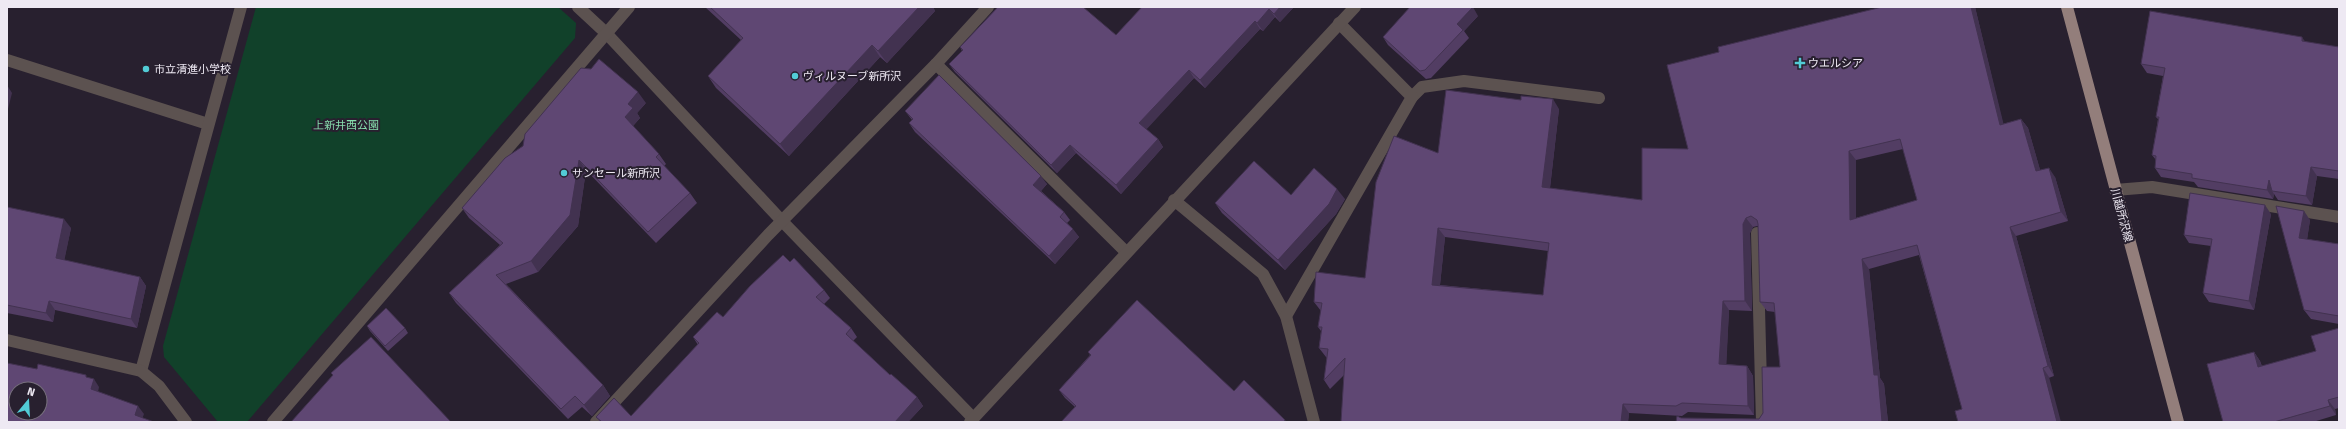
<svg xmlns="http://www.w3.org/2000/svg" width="2346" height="429" viewBox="0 0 2346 429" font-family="'Fira Sans','Noto Sans JP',sans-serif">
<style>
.green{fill:#11412a}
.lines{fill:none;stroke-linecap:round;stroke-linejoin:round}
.service{stroke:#5c5250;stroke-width:12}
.minor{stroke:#5c5250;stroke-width:12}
.tertiary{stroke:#5c5250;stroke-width:12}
.primary{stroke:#937e7b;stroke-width:12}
.wall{fill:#523d63;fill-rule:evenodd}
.shaded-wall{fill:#423250}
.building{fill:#5f4773;stroke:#423250;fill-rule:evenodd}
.poi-dot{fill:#52ccd6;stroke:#28202f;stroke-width:1.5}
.labels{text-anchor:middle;stroke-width:4;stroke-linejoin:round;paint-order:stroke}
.poi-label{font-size:11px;fill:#eee9f3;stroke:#28202f;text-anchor:start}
.park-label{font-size:11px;fill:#87dcad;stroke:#28202f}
.street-label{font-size:11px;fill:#eee9f3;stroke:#28202f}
</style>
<rect width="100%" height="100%" fill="#28202f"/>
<!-- green -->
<polygon class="green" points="256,7 558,7 576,23 575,38 247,422 218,422 164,357 163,346"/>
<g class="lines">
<!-- service -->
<polyline class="service" points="1412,97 1422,87 1464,81 1599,98"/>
<!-- minor -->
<g class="minor">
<polyline points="578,7 606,33 782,221 973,418"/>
<polyline points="7,60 208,124"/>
<polyline points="936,64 1126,252"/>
<polyline points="2115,190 2152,187 2339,217"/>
<polyline points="1174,200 1263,274 1286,316 1314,422"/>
<polyline points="1757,233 1762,422"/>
<polyline points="1286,316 1412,97 1339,23"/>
<polyline points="141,371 241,7"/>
<polyline points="273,422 629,7"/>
<polyline points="596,422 768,235 936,64 988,7"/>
</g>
<!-- tertiary -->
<g class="tertiary">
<polyline points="7,340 141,371 159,386 186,422"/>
<polyline points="970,422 1355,7"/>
</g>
<!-- primary -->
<polyline class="primary" points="2067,7 2178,422"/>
</g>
<!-- wall -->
<g class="wall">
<polygon points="705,7 933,7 935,11 887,63 880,57 789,156 716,88 708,76 741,40"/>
<polygon points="1142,7 1294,7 1280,22 1275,17 1263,31 1260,29 1205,88 1194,78 1146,129 1158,139 1163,147 1121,194 1076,153 1057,173 955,72 949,64 962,51 960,47 1116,35"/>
<path d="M1882,7H1975L2003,124L2021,119L2028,128L2040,170L2055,177L2068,221L2016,236L2054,376L1962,409L1919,255L1869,269L1880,378L1884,384L1888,422L1681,418L1759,419L1763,413L1780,367L1775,312L1767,311L1760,302L1758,226H1757L1753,227L1750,233L1752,311L1729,310L1726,364L1747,366L1753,376L1754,415L1688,412L1682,416L1629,413L1628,422H1341L1344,375L1330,389L1324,380L1327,358L1326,357L1319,348L1321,331L1318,327L1321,311L1314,302L1365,278L1438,153L1559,109L1550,188L1642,200L1688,149L1719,52ZM1903,149L1917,200L1856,218V160ZM1445,237L1548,251L1543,295L1440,285Z"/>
<polygon points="1478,16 1464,31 1469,38 1431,78 1426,79 1388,45 1383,37"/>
<polygon points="2305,42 2339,47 2339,179 2317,176 2312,205 2278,200 2274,194 2273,199 2198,187 2194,182 2161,177 2155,168 2156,160 2152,155 2158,119 2156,117 2163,76 2147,73 2141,64"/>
<polygon points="646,103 637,113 640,118 633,126 659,154 666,164 664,166 690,193 697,203 656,243 586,170 578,226 538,272 506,284 603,385 610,396 592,416 582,407 568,419 456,303 449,293 500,245 469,218 462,208"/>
<polygon points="905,111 1047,184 1041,191 1064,212 1070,220 1067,223 1079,237 1055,264 915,132 909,123 912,120"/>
<polygon points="1291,195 1345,199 1336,214 1285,270 1222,213 1215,203"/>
<polygon points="2276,206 2310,220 2307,239 2339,244 2339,324 2311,319 2304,310"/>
<polygon points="7,207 71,228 64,260 140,277 146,286 137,328 55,310 53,322 7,313"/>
<polygon points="2271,214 2254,310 2209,302 2203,293 2211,246 2189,243 2184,235"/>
<polygon points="790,262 824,290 830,298 824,304 851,328 857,337 853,341 890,375 917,397 923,406 908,422 600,422 596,417 631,416 698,345 693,337 723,317"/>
<polygon points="367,326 405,328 408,333 388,351 370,331"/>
<polygon points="2339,328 2339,408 2335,409 2336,415 2313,422 2223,422 2254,352 2260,361 2262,366 2316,351"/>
<polygon points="1088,352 1234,391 1285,420 1286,422 1061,422 1075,407 1065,398 1059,390 1090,355"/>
</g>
<!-- shaded-wall -->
<g class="shaded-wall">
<polygon points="919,7 933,7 935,11 887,63 878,51"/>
<polygon points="1280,7 1294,7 1280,22 1274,14"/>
<polygon points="1473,7 1478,16 1464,31 1457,24"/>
<polygon points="1971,7 1975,7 2006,134 2000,125"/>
<polygon points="1269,9 1275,17 1263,31 1257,23"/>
<polygon points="1255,21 1260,29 1205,88 1200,80"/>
<polygon points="2302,37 2308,46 2302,41"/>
<polygon points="872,45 880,57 789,156 780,144"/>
<polygon points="1189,70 1194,78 1145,131 1139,123"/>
<polygon points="7,85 12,93 7,113"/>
<polygon points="638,92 646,103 637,113 640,118 632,127 625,117 628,104"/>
<polygon points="1553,99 1559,109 1549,196 1542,187"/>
<polygon points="2021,119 2028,128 2043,180 2036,171"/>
<polygon points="1158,139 1163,147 1121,194 1116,185"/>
<polygon points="1070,145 1076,153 1057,173 1051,165"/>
<polygon points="1849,151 1856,160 1856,229 1850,220"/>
<polygon points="579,160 586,170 578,226 538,272 531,261"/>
<polygon points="2311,167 2317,176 2312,205 2306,196"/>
<polygon points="2049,168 2055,177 2068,221 2061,212"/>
<polygon points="1041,176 1047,184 1039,193 1033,185"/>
<polygon points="2269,180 2272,191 2274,194 2273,199 2267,190"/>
<polygon points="1337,189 1345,199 1336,214 1285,270 1278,260"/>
<polygon points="2265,205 2271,214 2254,310 2249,301"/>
<polygon points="2304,211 2310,220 2306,247 2299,238"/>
<polygon points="1746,218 1753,227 1750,233 1752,311 1745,301 1743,224"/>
<polygon points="64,219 71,228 63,267 56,258"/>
<polygon points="2010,227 2016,236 2054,376 2048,366"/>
<polygon points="1438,228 1445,237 1439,294 1432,285"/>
<polygon points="1073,229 1079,237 1055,264 1049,256"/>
<polygon points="1862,259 1869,269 1880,378 1884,384 1888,422 1882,422 1874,375"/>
<polygon points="140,277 146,286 137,328 131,319"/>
<polygon points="49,301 55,310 53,322 46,313"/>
<polygon points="1723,301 1729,310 1726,373 1719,364"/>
<polygon points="2254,352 2260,361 2264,376 2258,367"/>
<polygon points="1747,366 1753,376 1754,415 1748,406"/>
<polygon points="2043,368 2049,377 2061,422 2057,422"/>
<polygon points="94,379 99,387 97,397 91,389"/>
<polygon points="603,385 610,396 592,416 584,405"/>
<polygon points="917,397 923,406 908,422 895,422"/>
<polygon points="2328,400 2335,409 2336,415 2330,406"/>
<polygon points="1623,404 1629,413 1628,422 1621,422"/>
<polygon points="138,406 144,414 141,422 135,415"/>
</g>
<!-- building -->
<g class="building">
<polygon points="710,7 919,7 878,51 872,45 780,144 708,76 743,38"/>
<polygon points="998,7 1083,7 1116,35 1142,7 1280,7 1274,14 1269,9 1257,23 1255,21 1200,80 1189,70 1139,123 1158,139 1116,185 1070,145 1051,165 949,64 963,50 960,47"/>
<polygon points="1410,7 1473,7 1457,24 1463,30 1425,70 1420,71 1383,37"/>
<path d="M1882,7H1971L2000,125L2021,119L2036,171L2049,168L2061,212L2010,227L2048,366L2043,368L2057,422H1958L1955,411L1962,409L1917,245L1862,259L1874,375H1878L1882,422H1676L1677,416L1681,418L1759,419L1763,413L1762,367H1780L1774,303L1760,302L1758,224L1757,220L1751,216L1746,218L1743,224L1745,301H1723L1719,364L1747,366L1748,406L1682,403L1676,406L1623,404L1621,422H1341L1345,358L1324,380L1328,349L1319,348L1322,327H1318L1322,303L1314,302L1316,272L1365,278L1376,182L1394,136L1438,153L1446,90L1521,100V96L1553,99L1542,187L1642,200V148L1688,149L1667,65L1719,52L1718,47ZM1900,139L1917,200L1850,220L1849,151ZM1438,228L1549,243L1543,295L1432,285Z"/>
<polygon points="2150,11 2302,37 2302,41 2339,47 2339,171 2311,167 2306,196 2272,191 2269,180 2267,190 2192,178 2192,174 2155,168 2156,156 2152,155 2159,117 2156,117 2165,68 2141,64"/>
<polygon points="599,59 638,92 628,104 633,108 625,117 659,154 656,157 690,193 648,232 579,160 570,215 531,261 496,275 603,385 584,405 575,396 561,409 449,293 503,243 462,208 505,158 523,146 525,134 581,68 591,69"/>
<polygon points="939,75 1041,176 1033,185 1064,212 1060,217 1073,229 1049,256 909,123 913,119 905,111"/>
<polygon points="1254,161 1291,195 1314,168 1337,189 1329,204 1278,260 1215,203"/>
<polygon points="2190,193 2265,205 2249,301 2203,293 2212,239 2184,235"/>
<polygon points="2276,206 2304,211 2299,238 2339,244 2339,316 2304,310"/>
<polygon points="7,207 64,219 56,258 140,277 131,319 49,301 46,313 7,305"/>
<polygon points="783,255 790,262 794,258 824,290 816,297 851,328 846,334 890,375 891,374 917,397 895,422 602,422 596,417 614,398 631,416 699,343 693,337 717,312 723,317 750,286"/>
<polygon points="1137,300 1234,391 1244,380 1285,420 1283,422 1061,422 1076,406 1059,390 1091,355 1088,352"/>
<polygon points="386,308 405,328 385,346 367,326"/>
<polygon points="2339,328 2339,397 2328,400 2330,406 2274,422 2223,422 2207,364 2254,352 2258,367 2316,351 2311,336"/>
<polygon points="371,337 451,422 291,422 333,375 331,373"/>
<path d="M7,363L37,369L38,364L86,375V377L94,379L91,389L138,406L135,415L154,422H7ZM16,389H40V413H16Z"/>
</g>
<!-- markers -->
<g class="poi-dot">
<path d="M1798 57h4v4h4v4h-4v4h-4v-4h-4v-4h4z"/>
<circle cx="146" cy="69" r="4"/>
<circle cx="795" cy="76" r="4"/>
<circle cx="564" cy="173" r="4"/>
</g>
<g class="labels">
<!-- poi labels -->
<g class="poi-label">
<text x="1808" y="67">ウエルシア</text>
<text x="154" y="73">市立清進小学校</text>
<text x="803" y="80">ヴィルヌーブ新所沢</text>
<text x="572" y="177">サンセール新所沢</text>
</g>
<!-- park labels -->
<g class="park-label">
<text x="346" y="129">上新井西公園</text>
</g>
<!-- street labels -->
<g class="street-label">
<text transform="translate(2122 215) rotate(75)" y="4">川越所沢線</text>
</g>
</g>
<!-- border -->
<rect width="2346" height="429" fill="none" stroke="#eee9f3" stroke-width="16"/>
<!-- north arrow -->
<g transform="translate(28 401) rotate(18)"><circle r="19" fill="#28202f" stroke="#77707d"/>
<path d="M0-3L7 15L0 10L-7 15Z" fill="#52ccd6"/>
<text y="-6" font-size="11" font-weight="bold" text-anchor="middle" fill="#eee9f3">N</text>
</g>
</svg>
